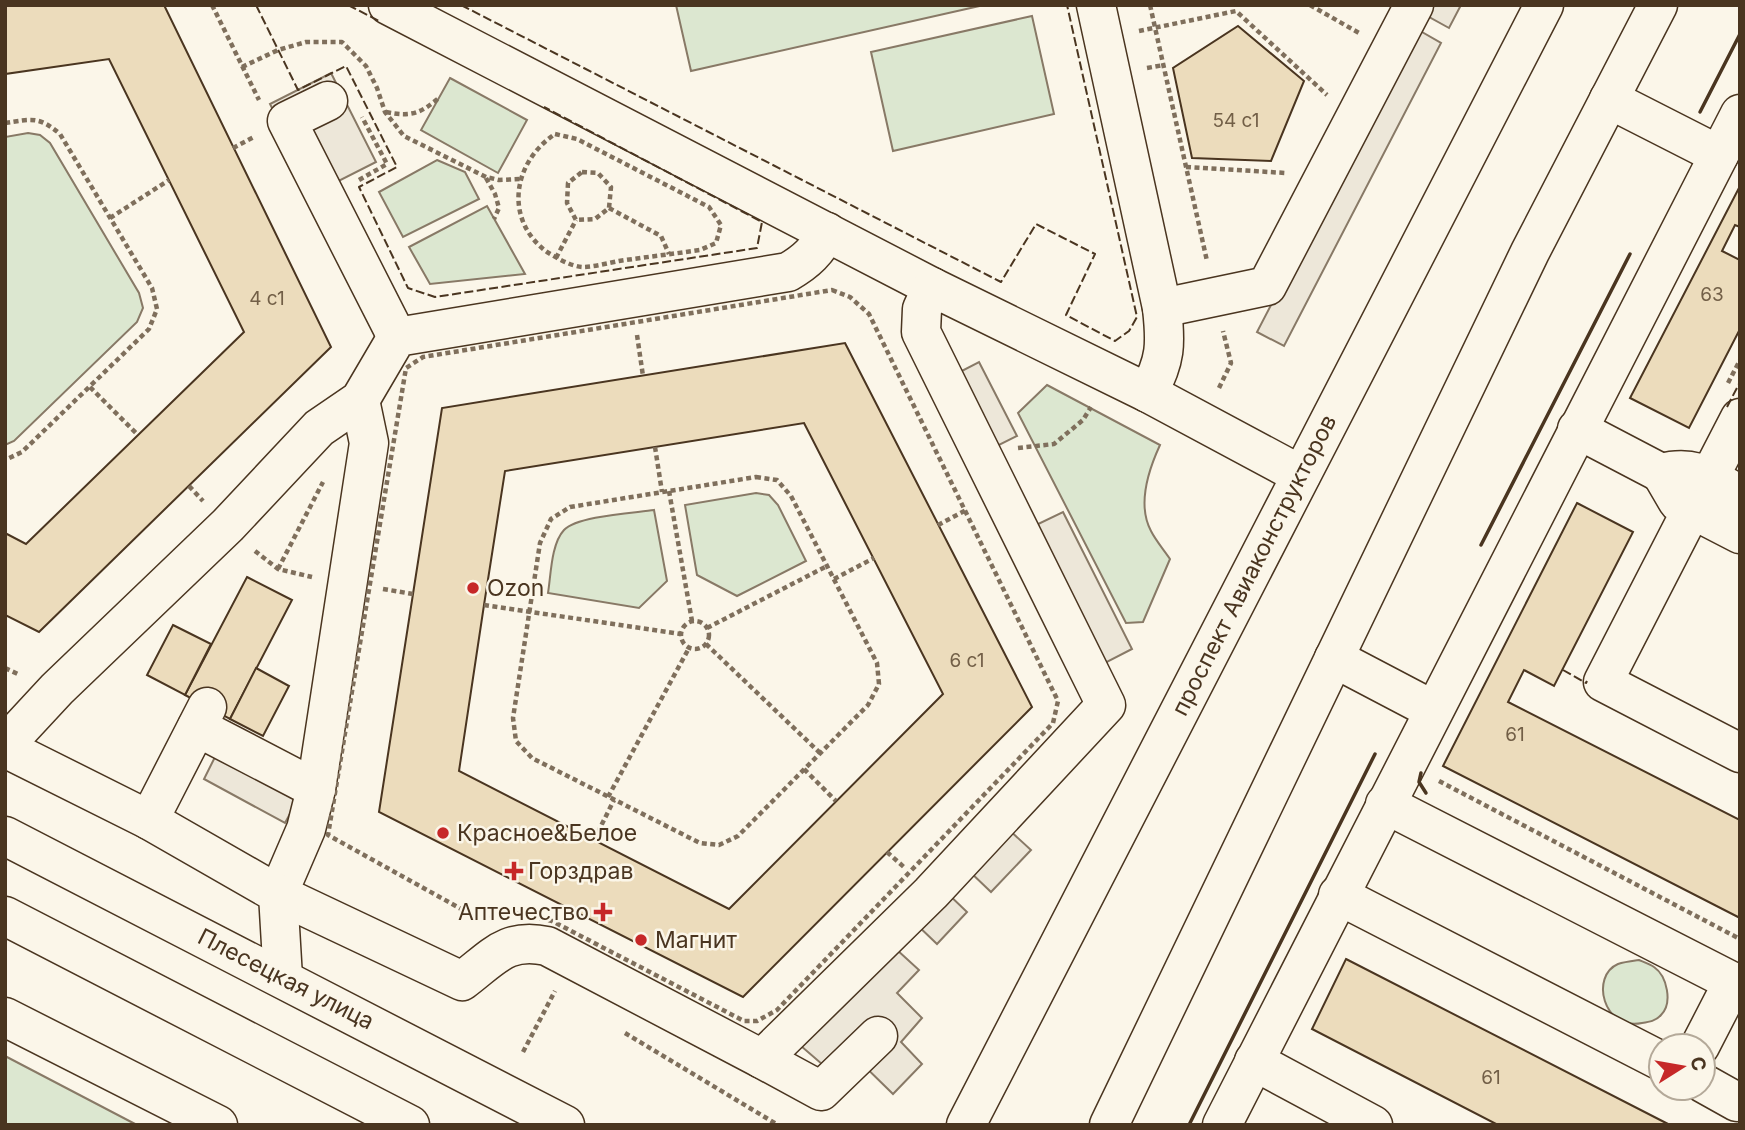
<svg xmlns="http://www.w3.org/2000/svg" width="1745" height="1130" viewBox="0 0 1745 1130" font-family="Inter,sans-serif">
<style>
.green{fill:#dce7d0;stroke:#887966;stroke-width:2}
.parking{fill:#ede7d9;stroke:#887966;stroke-width:2}
.building{fill:#ecdcbc;stroke:#4a3520;stroke-width:2;fill-rule:evenodd}
.lines{fill:none;stroke-linecap:round;stroke-linejoin:round}
.minor-casing{stroke:#4a3520;stroke-width:41}
.path{stroke:#7f6f5c;stroke-width:4.5;stroke-dasharray:5 3.5;stroke-linecap:butt}
.minor{stroke:#fbf6e9;stroke-width:38}
.fence{stroke:#4a3520;stroke-width:2;stroke-dasharray:9 3.5;stroke-linecap:butt}
.wall{stroke:#4a3520;stroke-width:3.5}
.poi-dot{fill:#c62828;stroke:#fbf6e9;stroke-width:2.5}
.labels{text-anchor:middle;stroke-width:5;stroke-linejoin:round;paint-order:stroke}
.number-label{font-size:19px;fill:#725f47}
.street-label{font-size:23px;fill:#4a3520;stroke:#fbf6e9}
.poi-label{font-size:23px;fill:#4a3520;stroke:#fbf6e9;text-anchor:start}
</style>
<rect width="100%" height="100%" fill="#fbf6e9"/>
<!-- green -->
<g class="green">
<polygon points="676,5 984,5 691,71"/>
<polygon points="1032,16 1054,114 893,151 871,52"/>
<polygon points="450,78 527,120 498,173 421,130"/>
<polygon points="28,133 40,135 50,143 139,293 143,308 137,322 14,441 5,445 5,137"/>
<polygon points="437,160 465,172 479,199 403,237 379,192"/>
<polygon points="487,206 525,274 430,284 409,247"/>
<path d="M1047,385L1160,445C1148,471 1137,505 1151,531C1156,541 1164,550 1170,559L1143,622L1126,623L1018,413Z"/>
<polygon points="756,493 769,495 778,505 806,561 737,596 697,575 685,505"/>
<path d="M654,510L667,581L639,608L548,593C551,575 551,544 564,530C577,516 634,513 654,510Z"/>
<path d="M1639,960C1644,962 1650,964 1654,967C1667,976 1673,1003 1661,1015C1656,1021 1649,1022 1642,1023C1603,1031 1590,976 1618,964C1624,962 1632,961 1639,960Z"/>
<polygon points="5,1056 137,1125 5,1125"/>
</g>
<!-- parking -->
<g class="parking">
<polygon points="1426,5 1461,5 1449,28 1422,13"/>
<polygon points="1415,28 1441,43 1284,346 1257,332"/>
<polygon points="331,73 376,162 315,193 270,104"/>
<polygon points="979,362 1017,436 991,449 954,375"/>
<polygon points="1063,512 1132,649 1103,664 1034,526"/>
<polygon points="216,755 299,797 285,823 204,779"/>
<polygon points="1007,828 1031,850 991,892 968,870"/>
<polygon points="944,890 967,912 937,944 914,922"/>
<polygon points="896,949 919,970 897,993 922,1018 901,1042 922,1064 893,1094 844,1046 823,1065 801,1046"/>
</g>
<!-- building -->
<g class="building">
<polygon points="5,5 164,5 331,347 39,632 5,615 5,533 26,544 244,332 109,59 5,74"/>
<polygon points="1238,26 1304,81 1271,161 1192,158 1173,68"/>
<polygon points="1740,186 1740,227 1735,225 1722,251 1740,260 1740,329 1689,428 1630,398"/>
<path d="M845,343L1032,707L743,997L379,812L413,594L442,408ZM804,423L943,694L729,909L459,771L484,605L505,471Z"/>
<polygon points="1577,503 1633,532 1554,686 1524,670 1508,702 1740,820 1740,918 1443,766"/>
<polygon points="247,577 292,600 230,719 185,695"/>
<polygon points="173,625 211,644 185,695 147,675"/>
<polygon points="256,668 289,686 263,736 230,719"/>
<polygon points="1346,959 1670,1125 1498,1125 1312,1029"/>
</g>
<g class="lines">
<defs>
<g id="minor">
<polyline points="388,5 932,287 1148,393 1301,475"/>
<path d="M1096,5L1162,308C1166,344 1166,360 1148,393"/>
<polyline points="1609,99 1719,155"/>
<polyline points="328,101 287,121 397,337"/>
<polyline points="1162,308 1267,286 1414,5"/>
<path d="M360,400L369,443L316,789L306,829L278,894L462,981C493,958 506,937 547,946L762,1059L931,893L1106,705L921,332L922,309L932,287"/>
<polyline points="1577,429 1661,473"/>
<polyline points="1709,478 1740,418"/>
<path d="M1740,495C1710,478 1696,464 1661,473L1678,502L1740,534"/>
<polyline points="1692,509 1603,682 1740,753"/>
<polyline points="1334,658 1433,710"/>
<polyline points="197,727 316,789"/>
<path d="M5,745L57,689L228,525L319,428L360,400L397,337L788,272C807,261 817,251 827,232"/>
<polyline points="5,748 149,820 278,894 283,978"/>
<polyline points="1385,804 1733,982 1700,1046"/>
<polyline points="149,820 207,707"/>
<polyline points="5,836 565,1125"/>
<polyline points="1338,895 1661,1061"/>
<polyline points="5,916 410,1125"/>
<polyline points="5,1017 218,1125"/>
<polyline points="762,1059 821,1091 878,1036"/>
<polyline points="1254,1061 1373,1125"/>
<polyline points="1703,1083 1737,1102"/>
<polyline points="966,1125 1544,5"/>
<polyline points="1109,1125 1530,252 1658,5"/>
<polyline points="1222,1125 1740,114"/>
</g>
</defs>
<!-- minor casing -->
<use href="#minor" class="minor-casing"/>
<!-- path -->
<g class="path">
<polyline points="212,5 259,100"/>
<polyline points="1150,5 1207,261"/>
<polyline points="1310,5 1359,33"/>
<polyline points="1139,31 1236,11 1327,95"/>
<polyline points="242,67 278,50 306,42 342,42 366,66 377,88 385,112 404,136 486,177 499,180 520,179"/>
<polyline points="1147,68 1164,65"/>
<path d="M386,112C411,117 420,114 440,97"/>
<path d="M5,123C32,119 39,116 60,134L152,288L157,309L149,329L22,452L5,460"/>
<path d="M555,134L577,139L709,207L721,225L716,243L700,250C673,254 646,257 619,261C608,263 594,267 582,267C570,266 557,258 547,252C504,220 512,163 555,134Z"/>
<polyline points="233,148 254,137"/>
<polyline points="1186,167 1286,173"/>
<polygon points="582,172 598,173 611,187 609,208 595,219 576,220 567,203 568,183"/>
<polyline points="486,178 495,194 499,208 494,219"/>
<polyline points="359,180 387,164 362,117"/>
<polyline points="609,208 661,236 669,254"/>
<polyline points="110,218 169,180"/>
<polyline points="556,258 576,220"/>
<polygon points="832,290 850,297 869,314 1058,701 1053,723 777,1010 757,1021 744,1021 552,921 515,913 481,920 328,835 406,368 423,357"/>
<polyline points="637,335 643,376"/>
<polyline points="1728,383 1740,360"/>
<polyline points="90,387 138,435"/>
<polyline points="1219,388 1231,363 1223,331"/>
<polyline points="655,447 662,492"/>
<polyline points="1018,448 1054,444 1083,420 1091,407"/>
<polygon points="756,477 777,480 791,496 877,663 879,684 868,705 738,836 719,845 700,843 532,758 516,741 513,718 540,543 551,519 570,507"/>
<polyline points="189,486 203,501"/>
<polyline points="669,491 692,621"/>
<polyline points="938,525 968,509"/>
<polyline points="255,551 278,569 312,577"/>
<polyline points="278,569 323,482"/>
<polyline points="834,579 874,558"/>
<polyline points="383,589 413,594"/>
<polyline points="484,605 681,634"/>
<circle cx="695" cy="635" r="14"/>
<polyline points="707,628 827,566"/>
<polyline points="706,644 820,753"/>
<polyline points="5,668 20,675"/>
<polyline points="804,769 836,801"/>
<polyline points="1439,781 1740,939"/>
<polyline points="608,797 689,648"/>
<polyline points="594,840 614,800"/>
<polyline points="887,852 905,868"/>
<polyline points="625,1033 778,1125"/>
<polyline points="523,1052 555,991"/>
</g>
<!-- minor -->
<use href="#minor" class="minor"/>
<!-- fence -->
<g class="fence">
<polyline points="256,5 298,90 346,66 397,167 359,187 408,288 435,297 757,248 762,222 544,107"/>
<polyline points="348,5 379,21"/>
<polyline points="461,5 1001,282 1036,224 1095,254 1066,315 1115,341 1129,331 1137,317 1067,5"/>
<polyline points="1727,407 1740,382"/>
<polyline points="1563,670 1586,683 1587,681"/>
</g>
<!-- wall -->
<g class="wall">
<polyline points="1700,112 1740,34"/>
<polyline points="1481,545 1630,254"/>
<polyline points="1421,773 1419,782 1426,793"/>
<polyline points="1189,1125 1375,754"/>
</g>
</g>
<!-- markers -->
<g class="poi-dot">
<circle cx="473" cy="588" r="7"/>
<circle cx="443" cy="833" r="7"/>
<path d="M510.5 860.5h7v7h7v7h-7v7h-7v-7h-7v-7h7z"/>
<path d="M599.5 901.5h7v7h7v7h-7v7h-7v-7h-7v-7h7z"/>
<circle cx="641" cy="940" r="7"/>
</g>
<g class="labels">
<!-- number labels -->
<g class="number-label">
<text x="1236" y="127">54 с1</text>
<text x="1712" y="301">63</text>
<text x="267" y="305">4 с1</text>
<text x="967" y="667">6 с1</text>
<text x="1515" y="741">61</text>
<text x="1491" y="1084">61</text>
</g>
<!-- street labels -->
<g class="street-label">
<text transform="translate(1254 565) rotate(-63)" y="8">проспект Авиаконструкторов</text>
<text transform="translate(286 979) rotate(27)" y="8">Плесецкая улица</text>
</g>
<!-- poi labels -->
<g class="poi-label">
<text x="487" y="596">Ozon</text>
<text x="457" y="841">Красное&amp;Белое</text>
<text x="528" y="879">Горздрав</text>
<text x="589" y="920" text-anchor="end">Аптечество</text>
<text x="655" y="948">Магнит</text>
</g>
</g>
<!-- border -->
<rect width="1745" height="1130" fill="none" stroke="#4a3520" stroke-width="14"/>
<!-- north arrow -->
<g transform="translate(1682 1067) rotate(79)"><circle r="33" fill="#fbf6e9" stroke="#b4a999" stroke-width="2"/>
<path d="M0-5L12 26L0 18L-12 26Z" fill="#c62828"/>
<text y="-10" font-size="19" font-weight="bold" text-anchor="middle" fill="#4a3520">С</text>
</g>
</svg>
